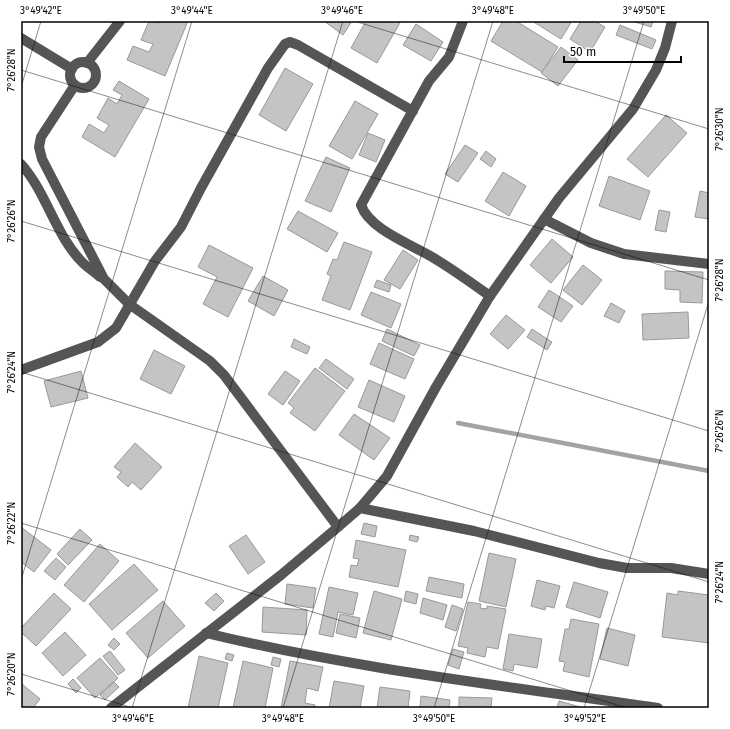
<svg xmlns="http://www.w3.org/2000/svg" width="730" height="729" viewBox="0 0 730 729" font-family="'Fira Sans',sans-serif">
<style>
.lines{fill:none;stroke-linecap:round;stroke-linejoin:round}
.stream{stroke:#a3a3a3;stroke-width:4.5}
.building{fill:#c4c4c4;stroke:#999}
.minor{stroke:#555;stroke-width:10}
.ticks{fill:none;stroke:#000;stroke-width:1;stroke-opacity:0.45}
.neatline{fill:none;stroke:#000;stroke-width:1.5}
.ticks-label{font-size:10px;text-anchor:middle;fill:#000}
</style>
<rect width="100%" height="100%" fill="#fff"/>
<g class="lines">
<!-- stream -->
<polyline class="stream" points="458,423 709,471"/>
</g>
<!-- building -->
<g class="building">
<polygon points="149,21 159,23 160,21 188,21 165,76 127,60 133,46 149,52 153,44 141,40"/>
<polygon points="324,21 352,21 343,35"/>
<polygon points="366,21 401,21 377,63 351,48"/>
<polygon points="503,21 516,21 558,47 542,72 491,41"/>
<polygon points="532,21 572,21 561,39"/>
<polygon points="581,21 594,21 605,27 590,52 570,39"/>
<polygon points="632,21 653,21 651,27"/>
<polygon points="416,24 443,42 431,61 403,45"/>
<polygon points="620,25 656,40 652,49 616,35"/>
<polygon points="561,47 578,60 558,86 541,73"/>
<polygon points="285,68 313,84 286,131 259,115"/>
<polygon points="119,81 149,99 115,157 82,137 89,124 104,133 109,125 97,118 108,98 117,104 122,95 113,90"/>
<polygon points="355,101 378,114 352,159 329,146"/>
<polygon points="666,115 687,133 648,177 627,159"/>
<polygon points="368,133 385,140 376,162 359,155"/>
<polygon points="465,145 478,153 458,182 445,174"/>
<polygon points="486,151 496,159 491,167 480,159"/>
<polygon points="326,157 350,168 331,212 305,201"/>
<polygon points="503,172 526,186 509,216 485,201"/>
<polygon points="609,176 650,191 640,220 599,206"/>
<polygon points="700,191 709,193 709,219 695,217"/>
<polygon points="659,210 670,212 666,232 655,230"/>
<polygon points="298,211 338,233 327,252 287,229"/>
<polygon points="552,239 573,257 551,283 530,265"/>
<polygon points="344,242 372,252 350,310 322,300 331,276 327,274 333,259 337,260"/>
<polygon points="209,245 253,268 228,317 203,304 217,277 198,267"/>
<polygon points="403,250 418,260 400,289 384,280"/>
<polygon points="583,265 602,280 582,305 563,290"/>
<polygon points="665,271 703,272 702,303 680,302 680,290 665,289"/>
<polygon points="263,276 288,290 274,316 248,301"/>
<polygon points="377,280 391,285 389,292 374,287"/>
<polygon points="549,290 573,306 561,322 538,307"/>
<polygon points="371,292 401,304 391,328 361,315"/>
<polygon points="611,303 625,311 619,323 604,316"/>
<polygon points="688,312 689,338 643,340 642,314"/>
<polygon points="506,315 525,330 508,349 490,334"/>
<polygon points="387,329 420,345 414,356 382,341"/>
<polygon points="532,329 552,342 547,350 527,337"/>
<polygon points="294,339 310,347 307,354 291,347"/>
<polygon points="379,343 414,359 405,379 370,364"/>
<polygon points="154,350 185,366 171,394 140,379"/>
<polygon points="326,359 354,379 347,389 319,368"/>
<polygon points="315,368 345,391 315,431 290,413 294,408 288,403"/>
<polygon points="81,371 88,398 51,407 44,381"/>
<polygon points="285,371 300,381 283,405 268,394"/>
<polygon points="369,380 405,396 394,422 358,407"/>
<polygon points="354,414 390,438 374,460 339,435"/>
<polygon points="135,443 162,467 141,490 132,482 128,487 117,477 121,472 114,467"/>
<polygon points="364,523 377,526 375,537 361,534"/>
<polygon points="21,527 51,550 34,572 21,562"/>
<polygon points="80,529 92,540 68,565 57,554"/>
<polygon points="246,535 265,562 248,574 229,546"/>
<polygon points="410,535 419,537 417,542 409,540"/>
<polygon points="356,540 406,550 398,587 349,577 351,565 357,566 359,559 353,558"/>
<polygon points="100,544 119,561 84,602 64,585"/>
<polygon points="489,553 516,559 506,607 479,601"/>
<polygon points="56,558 66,567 55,580 44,571"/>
<polygon points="134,564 158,590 112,630 89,604"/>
<polygon points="429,577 464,584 462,598 426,591"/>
<polygon points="537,580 560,586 554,608 546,606 545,610 531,606"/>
<polygon points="574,582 608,592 600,618 566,607"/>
<polygon points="287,584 316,588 313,608 285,604"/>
<polygon points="329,587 358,593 353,615 338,612 333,637 319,634"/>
<polygon points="374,591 402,599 391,640 363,633"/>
<polygon points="406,591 418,594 416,604 404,601"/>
<polygon points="678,591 709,595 709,643 662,637 667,593 678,595"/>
<polygon points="54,593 71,609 36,646 21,632 21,628"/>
<polygon points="216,593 224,601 214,611 205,603"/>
<polygon points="423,598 447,605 443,620 420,613"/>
<polygon points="163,601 185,626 148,658 126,633"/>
<polygon points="468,602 481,604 480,608 487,609 487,606 506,609 498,649 487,647 485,657 467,653 468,648 458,646"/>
<polygon points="452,605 463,609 456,631 445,627"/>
<polygon points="263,607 307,610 306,635 262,632"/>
<polygon points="340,614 360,618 356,638 336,633"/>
<polygon points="571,619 599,624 589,677 563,671 565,662 559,661 565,629 569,629"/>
<polygon points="607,628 635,635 628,666 600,659"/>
<polygon points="65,632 86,655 63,676 42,653"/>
<polygon points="509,634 542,639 537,668 514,664 513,671 503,669"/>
<polygon points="114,638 120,644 114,650 108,645"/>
<polygon points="453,649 464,652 459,669 448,665"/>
<polygon points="110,651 125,670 118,675 103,656"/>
<polygon points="227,653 234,655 232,661 225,659"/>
<polygon points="199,656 228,663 218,708 188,708"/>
<polygon points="273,657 281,659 279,667 271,665"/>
<polygon points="100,658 118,678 95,698 77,678"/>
<polygon points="243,661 273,668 265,708 233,708"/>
<polygon points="290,661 323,667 318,691 307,688 305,703 315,705 315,708 281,708"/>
<polygon points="73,679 81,688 76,693 68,684"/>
<polygon points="334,681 364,686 360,708 329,708"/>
<polygon points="114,682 119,687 105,700 100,695"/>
<polygon points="22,684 40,699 33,708 21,708"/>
<polygon points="380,687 410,691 408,708 377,708"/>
<polygon points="421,696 450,700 449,708 420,708"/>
<polygon points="459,697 492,698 491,708 459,708"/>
<polygon points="559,701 584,708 557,708"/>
</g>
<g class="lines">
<!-- minor -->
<g class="minor">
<path d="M463,21L449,57L429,81L361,205C370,231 416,246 437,260C455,271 473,284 490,296"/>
<polyline points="21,38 72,69"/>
<circle cx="83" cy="75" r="13"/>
<polyline points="87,63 120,21"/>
<polyline points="75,85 41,137 39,147 42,159 104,279 129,304 210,361 224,375 338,527"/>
<path d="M21,164C47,193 56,237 83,263C88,268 95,272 100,277"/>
<polyline points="544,219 591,243 624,254 709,264"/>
<polyline points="21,370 98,342 116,328 155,261 181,227 201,188 268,68 285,44 290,42 298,45 413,111"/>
<polyline points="360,508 474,531 599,563 627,568 671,568 709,574"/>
<path d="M206,633C354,669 507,686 658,708"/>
<polyline points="111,708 281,575 338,527 360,508 387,476 436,387 490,296 559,198 633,109 656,70 665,48 672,21"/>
</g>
</g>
<!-- ticks -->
<path class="ticks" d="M354,21L709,129M21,70L709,280M21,87L41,21M21,221L709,431M21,372L709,582M21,523L627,708M21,580L192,21M21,674L133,708M132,708L343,21M283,708L493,21M434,708L644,21M584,708L709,301"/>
<!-- border -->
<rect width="730" height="729" fill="none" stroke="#ffffff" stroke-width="44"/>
<!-- scale -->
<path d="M564 56v6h117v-6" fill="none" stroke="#000000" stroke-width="2"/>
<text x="570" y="56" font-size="12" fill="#000000" stroke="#ffffff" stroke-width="3" paint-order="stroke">50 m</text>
<rect x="22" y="22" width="686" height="685" class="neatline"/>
<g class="ticks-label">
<text x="41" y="14">3°49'42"E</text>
<text x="192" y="14">3°49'44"E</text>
<text x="342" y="14">3°49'46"E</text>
<text x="493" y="14">3°49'48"E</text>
<text x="644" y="14">3°49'50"E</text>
<text transform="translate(11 70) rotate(-90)" y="4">7°26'28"N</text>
<text transform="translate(719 129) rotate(-90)" y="4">7°26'30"N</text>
<text transform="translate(11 221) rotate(-90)" y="4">7°26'26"N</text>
<text transform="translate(719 280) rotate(-90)" y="4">7°26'28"N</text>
<text transform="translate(11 372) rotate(-90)" y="4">7°26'24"N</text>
<text transform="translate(719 431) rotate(-90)" y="4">7°26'26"N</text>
<text transform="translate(11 523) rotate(-90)" y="4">7°26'22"N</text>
<text transform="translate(719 582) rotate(-90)" y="4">7°26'24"N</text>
<text transform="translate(11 674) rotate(-90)" y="4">7°26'20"N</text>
<text x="133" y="722">3°49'46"E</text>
<text x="283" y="722">3°49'48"E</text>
<text x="434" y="722">3°49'50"E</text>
<text x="585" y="722">3°49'52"E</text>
</g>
</svg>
